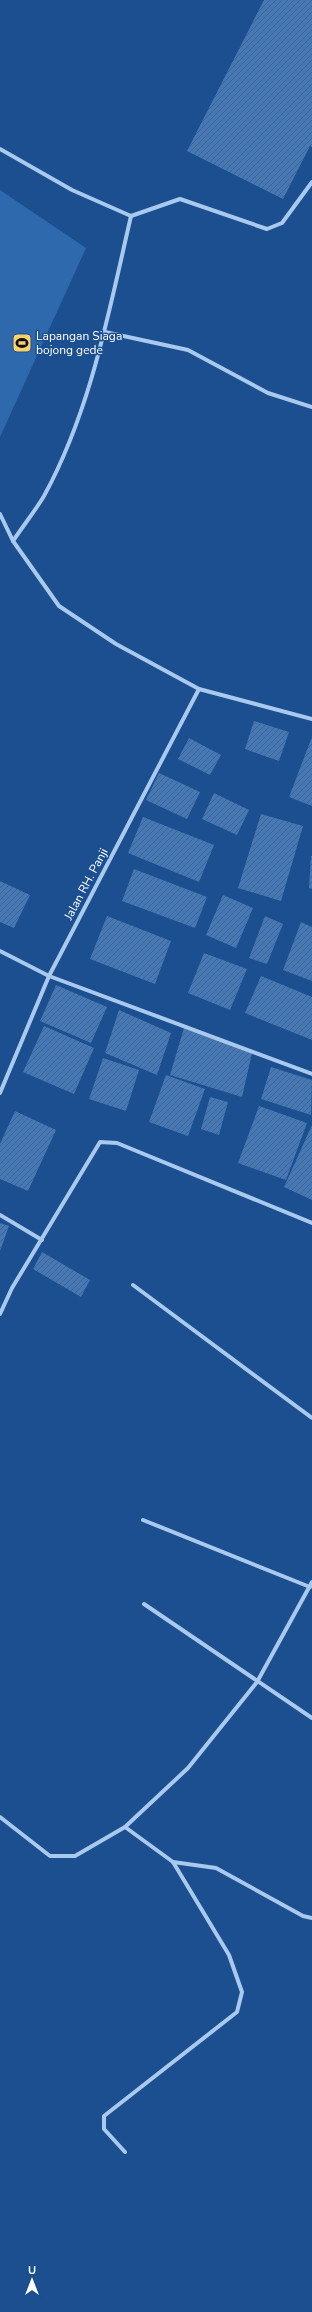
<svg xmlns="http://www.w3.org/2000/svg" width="312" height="2312" viewBox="0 0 312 2312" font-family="'Nunito Sans',sans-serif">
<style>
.green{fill:#2e69ad}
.building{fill:url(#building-hatch)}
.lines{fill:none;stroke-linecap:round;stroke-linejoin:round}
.minor{stroke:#a9c9ee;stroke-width:4}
.labels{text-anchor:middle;stroke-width:3;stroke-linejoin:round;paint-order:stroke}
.poi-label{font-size:12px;fill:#fff;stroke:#1b4f8f;text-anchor:start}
.street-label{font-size:12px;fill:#fff;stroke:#1b4f8f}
</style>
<defs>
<pattern id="building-hatch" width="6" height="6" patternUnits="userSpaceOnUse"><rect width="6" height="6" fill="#4478b7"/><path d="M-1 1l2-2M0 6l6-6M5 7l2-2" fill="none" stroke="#486282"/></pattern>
</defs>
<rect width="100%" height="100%" fill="#1b4f8f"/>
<!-- green -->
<polygon class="green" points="0,190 86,248 0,437"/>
<!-- building -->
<g class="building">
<polygon points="264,0 312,0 312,147 310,146 283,199 187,151"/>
<polygon points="254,721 289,732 279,761 245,749"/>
<polygon points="312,737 312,806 289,797"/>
<polygon points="189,738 221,755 210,775 178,759"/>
<polygon points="159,773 200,792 187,819 146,800"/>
<polygon points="214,793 249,810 237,835 202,819"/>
<polygon points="261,814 303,826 281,901 238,888"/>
<polygon points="143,817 214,845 199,882 128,853"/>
<polygon points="311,856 312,856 312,889 309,888"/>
<polygon points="134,869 207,897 195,928 122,901"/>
<polygon points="0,881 30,895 14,928 0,922"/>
<polygon points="223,895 253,908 236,948 206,935"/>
<polygon points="107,916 171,941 155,984 90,959"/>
<polygon points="265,916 283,924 267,964 249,958"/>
<polygon points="301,922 312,927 312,981 283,970"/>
<polygon points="204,953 247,969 230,1010 188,993"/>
<polygon points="261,976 312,997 312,1040 245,1013"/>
<polygon points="56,985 107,1007 91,1043 40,1021"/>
<polygon points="119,1010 171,1033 157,1075 105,1053"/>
<polygon points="44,1026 94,1048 74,1094 23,1072"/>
<polygon points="184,1028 252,1053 242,1097 170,1075"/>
<polygon points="103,1058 139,1070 126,1111 89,1099"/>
<polygon points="271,1067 312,1080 311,1115 261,1099"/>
<polygon points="166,1075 205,1089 188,1136 149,1122"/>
<polygon points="210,1097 228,1102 219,1135 201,1129"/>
<polygon points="259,1106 307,1123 286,1180 238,1163"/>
<polygon points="15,1111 56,1130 28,1191 0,1179 0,1144"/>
<polygon points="312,1125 312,1200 284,1187"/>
<polygon points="0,1223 9,1226 0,1251"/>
<polygon points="42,1252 90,1280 81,1297 33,1269"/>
</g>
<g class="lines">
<!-- minor -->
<g class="minor">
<polyline points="0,149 72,190 131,216 180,199 267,229 282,223 312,182"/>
<polyline points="105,332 188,350 268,393 312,407"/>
<polyline points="0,514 13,541 59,606 116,644 199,689 312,719"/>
<path d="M13,541C23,526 35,511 44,496C91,410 109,311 131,216"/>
<polyline points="0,951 49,976 312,1074"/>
<polyline points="0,1093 49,976 199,689"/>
<polyline points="0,1215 42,1240"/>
<polyline points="133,1285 312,1418"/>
<polyline points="0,1314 12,1288 100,1142 117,1143 312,1223"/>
<polyline points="143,1520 310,1587"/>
<polyline points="144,1604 312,1718"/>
<polyline points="0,1817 50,1856 75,1856 125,1827 188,1768 257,1682 312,1582"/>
<polyline points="125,1827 173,1862 229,1955 242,1992 237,2012 104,2116 104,2129 125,2152"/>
<polyline points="173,1862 216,1868 303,1916 312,1918"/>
</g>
</g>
<!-- icons -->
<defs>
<symbol id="stadium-square" viewBox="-11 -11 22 22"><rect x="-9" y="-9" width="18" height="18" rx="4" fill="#ffd166" stroke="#1b4f8f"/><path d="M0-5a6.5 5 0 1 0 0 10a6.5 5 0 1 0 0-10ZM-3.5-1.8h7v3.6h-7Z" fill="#111"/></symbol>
</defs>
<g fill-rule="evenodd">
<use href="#stadium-square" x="11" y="332" width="22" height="22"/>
</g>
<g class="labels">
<!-- poi labels -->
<g class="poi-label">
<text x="36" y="340">Lapangan Siaga<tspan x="36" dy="14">bojong gede</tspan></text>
</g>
<!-- street labels -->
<g class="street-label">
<text transform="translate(86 884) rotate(-62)" y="4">Jalan RH. Panji</text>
</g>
</g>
<!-- north arrow -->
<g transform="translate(32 2280)" stroke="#1b4f8f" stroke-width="3" paint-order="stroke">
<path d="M0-3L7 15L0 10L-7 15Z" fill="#ffffff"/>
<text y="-6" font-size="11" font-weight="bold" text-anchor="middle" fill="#ffffff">U</text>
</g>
</svg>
